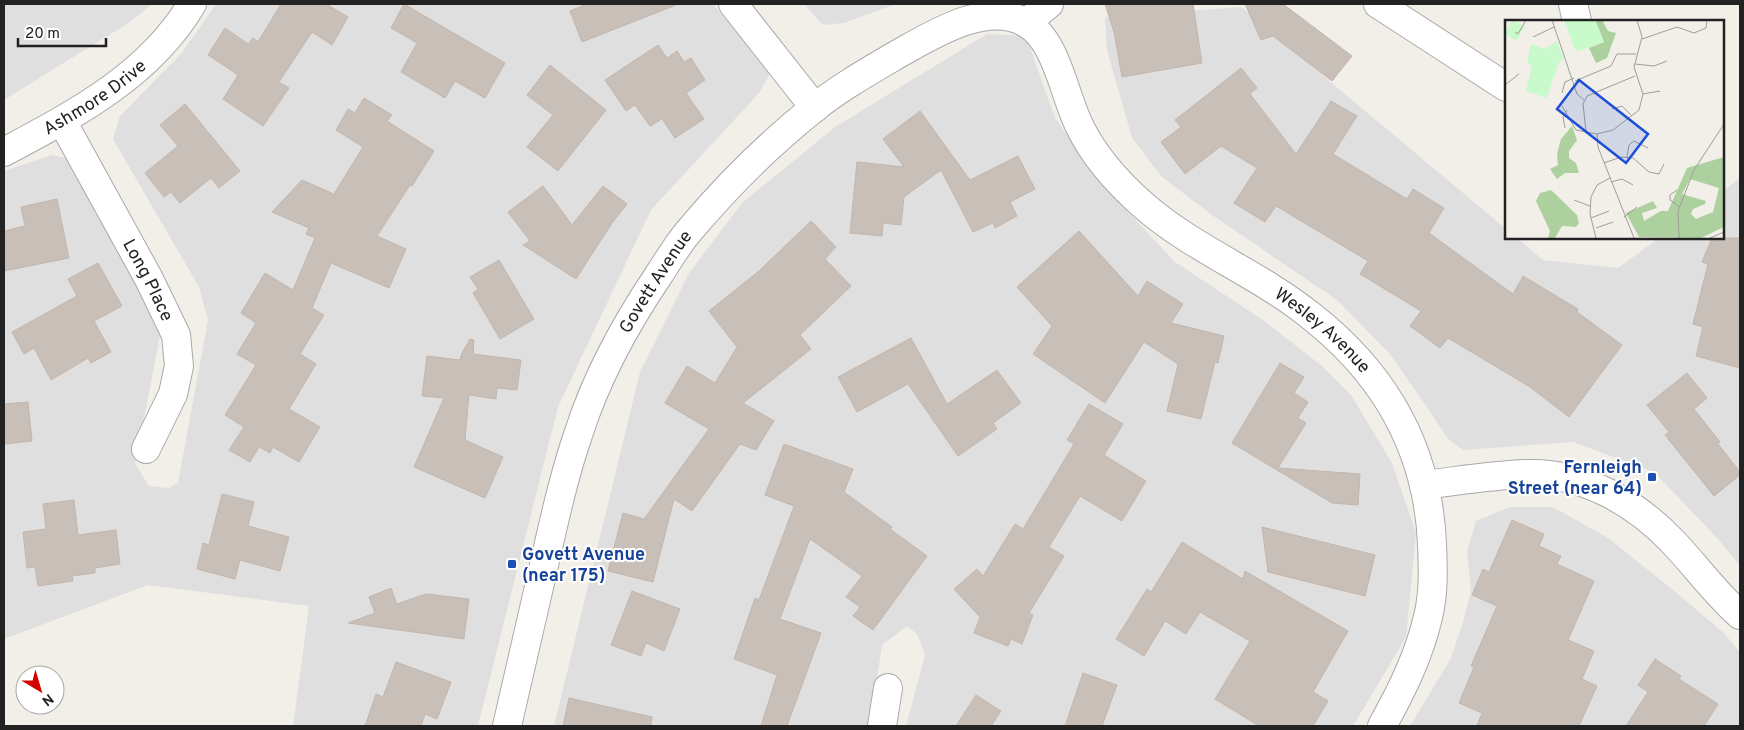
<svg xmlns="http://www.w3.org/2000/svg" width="1744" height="730" viewBox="0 0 1744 730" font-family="Overpass,sans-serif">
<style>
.residential{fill:#e0dfdf}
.building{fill:#c7bfb8;stroke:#c4b6ab}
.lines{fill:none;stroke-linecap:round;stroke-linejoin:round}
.street-casing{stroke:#a9a9a9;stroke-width:30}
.street{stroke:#fff;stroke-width:28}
.transit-dot{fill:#1a4fb4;stroke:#fff;stroke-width:2}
.labels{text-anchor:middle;stroke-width:4;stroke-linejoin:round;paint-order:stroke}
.street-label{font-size:18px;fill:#222;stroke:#fff}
.transit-label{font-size:18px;font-weight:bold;fill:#164399;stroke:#fff;text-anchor:end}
.inset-road{fill:none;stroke:#9f9d99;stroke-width:1}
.view{fill:#1d4ed8;fill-opacity:0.15;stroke:#1d4ed8;stroke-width:2.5}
.inset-edge{fill:none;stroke:#222;stroke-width:2.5}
</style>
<rect width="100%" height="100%" fill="#f2efe9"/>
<!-- residential -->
<g class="residential">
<polygon points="4,4 152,4 130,22 4,100"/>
<polygon points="216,4 713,4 771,72 760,92 651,210 558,407 478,726 293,726 309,606 148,585 4,639 4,171 52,155 76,160 160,336 135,464 149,486 169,488 178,483 208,320 199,287 113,139 120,116 181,54"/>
<polygon points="804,4 896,4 844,23 823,25"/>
<polygon points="1241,7 1506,229 1506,238 1517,238 1543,260 1618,268 1659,238 1723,238 1723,191 1740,178 1740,566 1719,540 1654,472 1573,442 1463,450 1448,439 1425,404 1389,353 1337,300 1212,215 1161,176 1132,138 1107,50 1105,17"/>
<polygon points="987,34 1026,36 1055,118 1099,181 1175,262 1263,320 1322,366 1351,395 1392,463 1416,533 1406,637 1353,726 906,726 925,655 917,634 907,626 882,645 870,726 554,726 640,372 689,273 742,203 835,127"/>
<polygon points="1510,507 1553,507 1608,538 1677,593 1725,634 1740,653 1740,726 1410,726 1450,660 1462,626 1471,591 1467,551 1476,521"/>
</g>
<!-- building -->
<g class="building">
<polygon points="281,4 326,4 348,17 332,45 312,32 279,82 289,88 263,126 223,99 238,75 208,55 225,28 248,44 253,38 258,42"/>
<polygon points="404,4 505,63 485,98 455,81 445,98 401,72 417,43 391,28"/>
<polygon points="587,4 676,4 676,5 582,42 570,11"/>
<polygon points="1105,4 1193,4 1202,63 1122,77 1114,32"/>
<polygon points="1245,4 1283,4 1352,56 1332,81 1273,36 1261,40"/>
<polygon points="658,45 667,58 677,51 684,62 691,58 705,80 686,93 704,119 675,138 662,119 650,126 635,105 626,111 605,80"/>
<polygon points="550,65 606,110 558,171 527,147 553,115 527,95"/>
<polygon points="1241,68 1257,88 1250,94 1296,154 1331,101 1357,116 1333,154 1407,199 1413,189 1444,208 1429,233 1513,294 1523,276 1578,309 1577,312 1622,345 1569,417 1530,387 1448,338 1440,348 1410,326 1421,311 1360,274 1368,261 1276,206 1265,222 1234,203 1257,168 1221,146 1185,174 1161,142 1181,127 1175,120"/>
<polygon points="364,98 392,115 387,121 434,151 412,186 410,185 377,236 406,249 389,288 331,263 312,308 324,315 300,354 316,364 289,409 320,427 299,462 273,447 270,453 259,447 250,462 229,450 244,427 225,415 256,365 237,354 256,323 241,313 265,273 293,290 315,238 306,234 309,228 272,212 302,180 334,194 363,147 336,130 348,109 355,113"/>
<polygon points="185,104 240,171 219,188 211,178 180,203 171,192 164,197 145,173 178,146 160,125"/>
<polygon points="920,111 970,180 1018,156 1035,189 1010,202 1017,216 995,228 993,223 973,232 941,170 904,197 901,225 883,223 882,236 850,233 857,162 904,167 883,139"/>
<polygon points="543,186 572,225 603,186 627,204 612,223 576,279 523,245 530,241 508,212"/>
<polygon points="57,199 69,258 4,271 4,231 25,226 21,207"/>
<polygon points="811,221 836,247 825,259 851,286 800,335 811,349 743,403 774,421 756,450 740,444 692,511 674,499 653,582 608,571 623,513 644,519 709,429 665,403 687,366 715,383 737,347 709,311 759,271"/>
<polygon points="1079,231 1138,296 1147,281 1183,304 1171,323 1224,336 1218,363 1215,362 1201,419 1167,411 1178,364 1144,342 1105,403 1033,354 1052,326 1017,287"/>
<polygon points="1712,238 1740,238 1740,368 1696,356 1703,327 1693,324 1708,264 1702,262"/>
<polygon points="499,260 534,319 500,339 473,293 478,289 470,277"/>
<polygon points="98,263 122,306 94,321 111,352 91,363 88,358 51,380 34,348 24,354 12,332 77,296 68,279"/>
<polygon points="911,338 947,404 997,370 1021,403 993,423 997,429 958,456 908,384 857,412 838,377"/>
<polygon points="470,339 474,340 473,354 521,360 517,390 497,388 496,399 469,395 465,440 503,457 485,498 414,467 444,398 422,396 427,356 460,360 462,353"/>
<polygon points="1280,363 1304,377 1294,393 1308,402 1298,418 1306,423 1278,468 1360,474 1358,505 1332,503 1232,443"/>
<polygon points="1687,373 1707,398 1694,409 1720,442 1718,444 1740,472 1740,475 1714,496 1665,435 1669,432 1647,405"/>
<polygon points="28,402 32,441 4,444 4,404"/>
<polygon points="1089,404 1123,424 1104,455 1146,481 1122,521 1080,496 1049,547 1064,556 1029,613 1033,615 1022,644 1011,639 1008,646 974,633 980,617 954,589 977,569 983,576 1015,524 1023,529 1074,444 1067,440"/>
<polygon points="784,444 853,469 844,492 892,527 890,529 927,556 873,630 853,616 860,607 846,597 862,576 810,539 780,619 821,633 787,726 761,726 777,675 734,659 755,598 759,600 794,506 765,495"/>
<polygon points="222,494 254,502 248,526 289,537 280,571 240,560 235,579 197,569 203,543 209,545"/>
<polygon points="74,500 78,535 116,530 120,564 95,568 95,573 72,576 73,581 38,586 35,567 27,568 23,532 46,529 43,504"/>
<polygon points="1512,520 1544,534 1539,546 1561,556 1557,564 1594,581 1568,640 1594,651 1582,679 1597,686 1579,726 1477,726 1482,713 1459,703 1474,667 1471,666 1497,606 1472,595 1483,569 1489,572"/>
<polygon points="1262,527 1375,555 1365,596 1268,572"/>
<polygon points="1182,542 1243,579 1245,571 1348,631 1313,692 1328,701 1313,726 1259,726 1215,699 1250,641 1200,612 1186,634 1165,621 1144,656 1116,639 1147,589 1151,592"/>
<polygon points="391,588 397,604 426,594 469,599 464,639 348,623 375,613 369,597"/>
<polygon points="632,591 680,609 664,651 646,643 641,656 611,645"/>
<polygon points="1655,659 1681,676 1679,679 1718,704 1704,726 1626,726 1648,692 1638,685"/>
<polygon points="396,662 451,682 437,719 425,714 421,726 365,726 376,694 383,697"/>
<polygon points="1083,673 1117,685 1102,726 1065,726"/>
<polygon points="976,695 1001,711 991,726 956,726"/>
<polygon points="569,698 652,717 651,726 563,726"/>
</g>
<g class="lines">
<defs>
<g id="street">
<polyline points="733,4 815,108"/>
<polyline points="1378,4 1506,87"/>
<polyline points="1573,4 1577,21"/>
<polyline points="1026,23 1049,4"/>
<path id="s1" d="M62,121L149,279L176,335L179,366L173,394L146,449"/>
<path id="s2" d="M4,152C75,114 149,76 192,4"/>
<path d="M1424,485C1458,481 1492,475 1526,474C1583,472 1635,502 1673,542C1696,566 1715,593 1740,615"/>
<path id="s3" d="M507,726C519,675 530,625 542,574C553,526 563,478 579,432C597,376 625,325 658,276C668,261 677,245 689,231C726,187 768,145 813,109C839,88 869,71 898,54C932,35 987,0 1026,23C1057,40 1064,96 1080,127C1095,158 1117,182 1143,205C1193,249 1259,274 1311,316C1385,374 1428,449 1432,544C1433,568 1434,593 1428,617C1419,656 1401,692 1382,726"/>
<polyline points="882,726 888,688"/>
</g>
</defs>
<!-- street casing -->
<use href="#street" class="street-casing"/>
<!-- street -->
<use href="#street" class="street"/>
</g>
<!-- markers -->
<g class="transit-dot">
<rect x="1647" y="472" width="10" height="10" rx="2.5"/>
<rect x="507" y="559" width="10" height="10" rx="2.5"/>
</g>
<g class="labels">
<!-- street labels -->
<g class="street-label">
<text dy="6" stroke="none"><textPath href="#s2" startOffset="106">Ashmore Drive</textPath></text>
<text dy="6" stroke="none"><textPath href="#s1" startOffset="181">Long Place</textPath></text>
<text dy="6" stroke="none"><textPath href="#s3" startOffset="472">Govett Avenue</textPath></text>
<text dy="6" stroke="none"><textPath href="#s3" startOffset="1386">Wesley Avenue</textPath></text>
</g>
<!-- transit labels -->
<g class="transit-label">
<text x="1642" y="473">Fernleigh<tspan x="1642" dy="21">Street (near 64)</tspan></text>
<text x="522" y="560" text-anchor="start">Govett Avenue<tspan x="522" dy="21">(near 175)</tspan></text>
</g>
</g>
<!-- overview -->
<g transform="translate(1505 20)">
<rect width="219" height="219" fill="#f2efe9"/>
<path d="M90,0H97L103,11L111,13L102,38L91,43L84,28L99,22ZM67,106L72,120L64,131V138L71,143L74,153H60L52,159L45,149L53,145L52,134L56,119ZM219,137V207L196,218L134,217L121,193L148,181L152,188L137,193L139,201L156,191H163L182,148ZM185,159L214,168L208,192L191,199L186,194L188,189L200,184L201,181L177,174ZM46,170L72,195L74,203L71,207L57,206L50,218H43L45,211L31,181L35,173Z" fill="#add19e" fill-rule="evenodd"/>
<path d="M8,0L20,7L11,21L0,13ZM59,0H90L99,22L71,32ZM52,21L59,39L54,42L42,78L21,71L27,46L22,42L26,24L40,29Z" fill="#c8facc"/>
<path class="inset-road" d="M47,0L72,74L79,80M10,12L13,14L21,0M28,17L49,7M137,19L172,7L189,13L201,8L202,0M130,44L149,46L162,41M70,61L106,46L112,34H131M0,65L14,54M57,73L60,62L69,58M138,74L155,71M57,86L71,110L92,114L108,110L134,90L138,74L129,47L137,17L132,0M107,89L117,86L127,96M60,108L58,97L62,90M81,111L78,84L82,76L130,56M92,114L93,127L129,218M122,137L124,125L129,121L143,128M99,143L116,137L128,138L144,152L154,154L159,144M106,162L117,159L128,165M172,170L165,175V180L175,187M69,180L85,186M119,197L132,187M86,198L104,191M91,208L108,202M91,218L85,194L86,177L92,165L105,158M174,218L173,191L189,150L219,104M205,218L219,212"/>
<path class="view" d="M74,60L143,114L121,143L52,89Z"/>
<rect width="219" height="219" class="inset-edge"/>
</g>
<!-- border -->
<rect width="1744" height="730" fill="none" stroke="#222222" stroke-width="10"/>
<!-- north arrow -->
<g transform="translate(40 690) rotate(142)"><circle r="24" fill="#ffffff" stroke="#a7a7a7"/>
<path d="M0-4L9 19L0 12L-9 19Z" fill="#d40000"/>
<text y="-8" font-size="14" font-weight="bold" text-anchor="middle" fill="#222222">N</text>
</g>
<!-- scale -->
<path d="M18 38v8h88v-8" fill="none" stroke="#222222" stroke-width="2.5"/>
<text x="25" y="38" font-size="15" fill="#222222" stroke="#ffffff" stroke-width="4" paint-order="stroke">20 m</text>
</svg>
